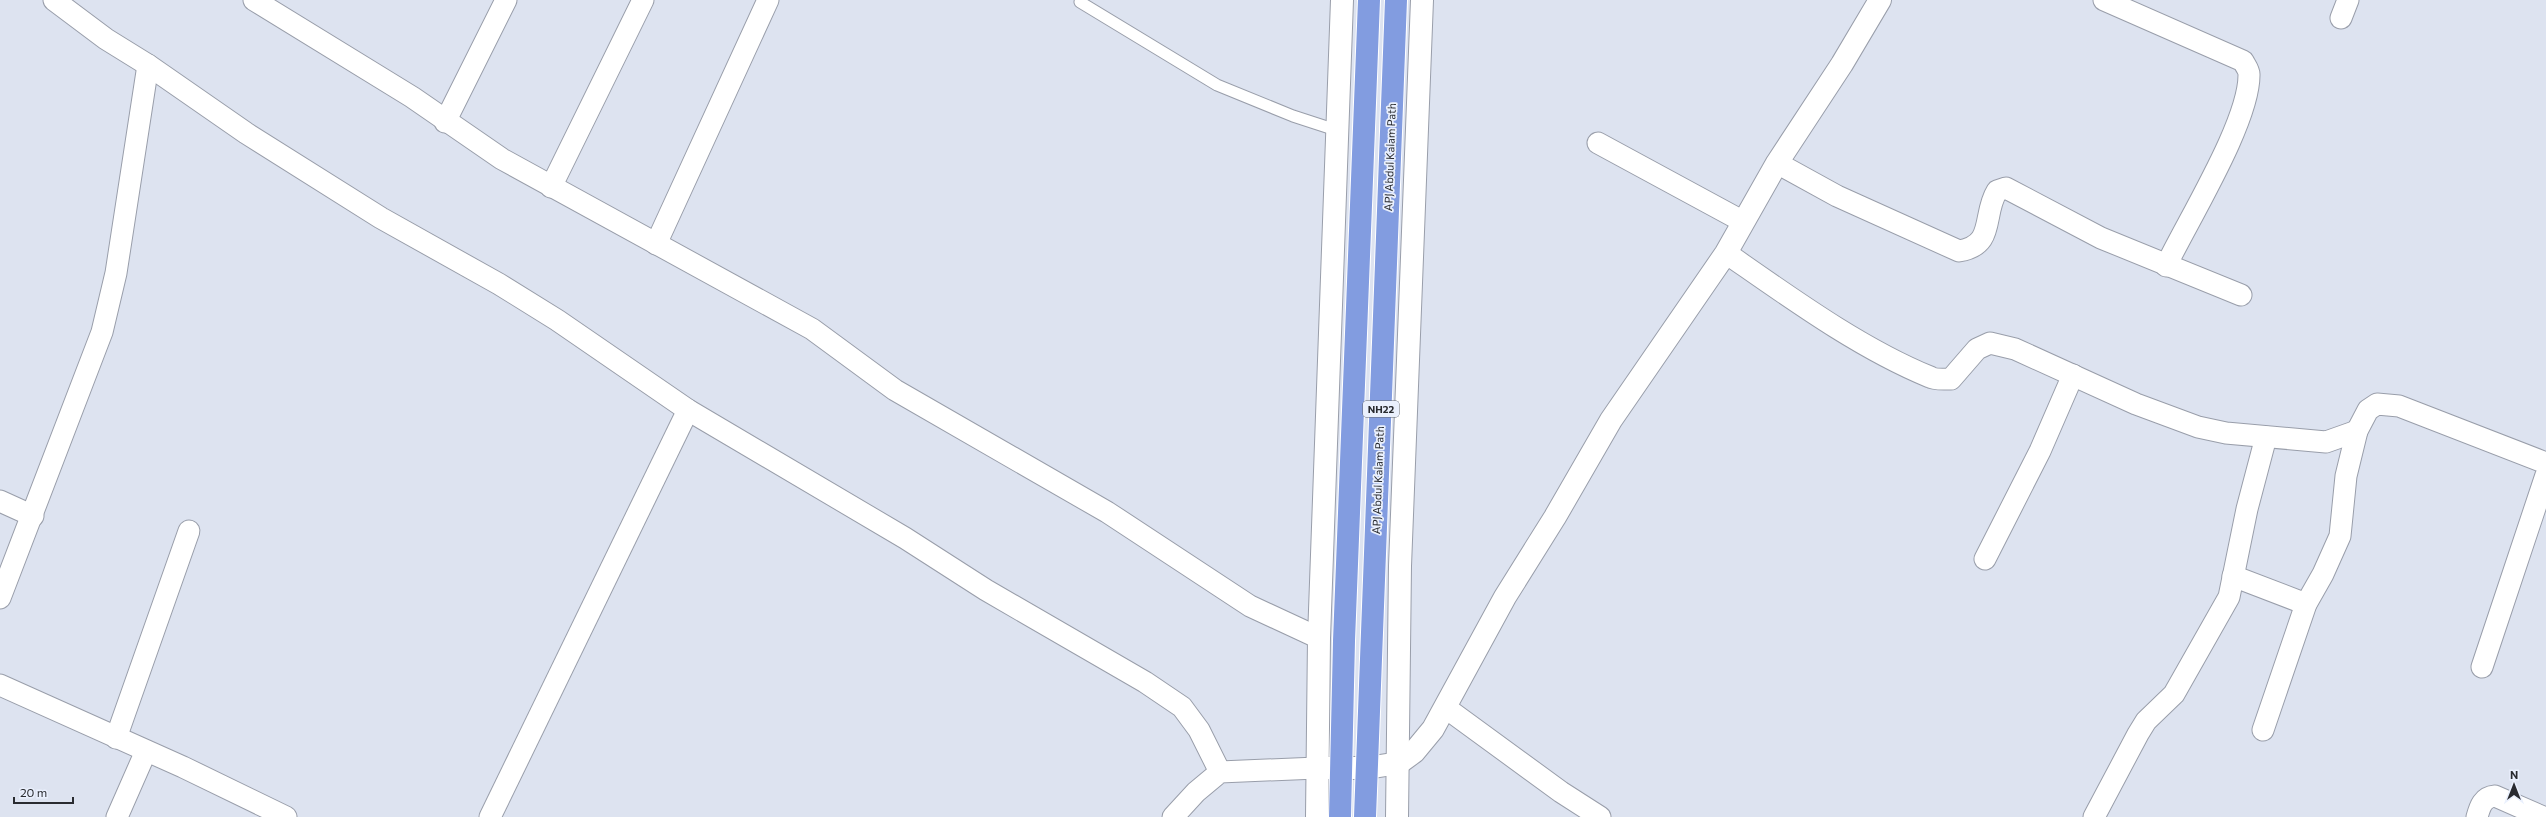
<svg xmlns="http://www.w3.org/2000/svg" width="2546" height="817" viewBox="0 0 2546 817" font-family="Commissioner,sans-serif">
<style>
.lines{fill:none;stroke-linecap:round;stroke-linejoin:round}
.service-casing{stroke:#999eaa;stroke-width:13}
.minor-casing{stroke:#999eaa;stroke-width:23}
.tertiary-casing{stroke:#999eaa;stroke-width:24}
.trunk-casing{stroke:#fff;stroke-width:24}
.service{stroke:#fff;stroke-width:11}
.minor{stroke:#fff;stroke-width:21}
.tertiary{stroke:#fff;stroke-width:22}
.trunk{stroke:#829ce0;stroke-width:22}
.labels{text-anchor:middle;stroke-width:3.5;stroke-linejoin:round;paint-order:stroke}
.shield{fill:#eaf0fd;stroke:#63666e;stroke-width:1}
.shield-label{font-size:10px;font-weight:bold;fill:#292b30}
.street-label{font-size:11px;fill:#292b30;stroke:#eaf0fd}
</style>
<rect width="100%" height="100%" fill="#dde3f0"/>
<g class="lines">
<defs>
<polyline id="service" points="1080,2 1217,85 1293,116 1336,130"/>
<g id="minor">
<polyline points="54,0 106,39 148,65 246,133 381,218 499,284 557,320 688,410 905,538 986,590 1145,682 1182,707 1199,730 1220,772"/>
<polyline points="254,0 412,97 502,159 812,329 895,390 1107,512 1250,606 1319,638"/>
<path d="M2104,0L2243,61C2245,65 2249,70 2249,74C2250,121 2188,220 2166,266"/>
<polyline points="2341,18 2348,0"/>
<polyline points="445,122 506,0"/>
<polyline points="1598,143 1742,221"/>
<path d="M1777,163L1837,196L1959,251C1996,245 1982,215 1997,191L2006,188L2101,238L2241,295"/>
<polyline points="551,187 643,0"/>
<polyline points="656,244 768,0"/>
<path d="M1726,253C1788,296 1859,348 1930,377C1935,380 1944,379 1951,379L1977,349L1990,343L2015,349L2136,404L2198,427L2226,433L2326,442L2357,431"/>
<polyline points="0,501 33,516"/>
<polyline points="1985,559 2040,451 2073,375"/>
<polyline points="2233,576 2306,604"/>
<polyline points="0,598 102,332 116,273 148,65"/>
<polyline points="2482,667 2546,475"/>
<polyline points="0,685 183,767 286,817"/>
<polyline points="1446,708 1561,792 1600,817"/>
<polyline points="2263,730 2306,604 2323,574 2340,536 2346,476 2357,431 2368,410 2377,404 2399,406 2546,463"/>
<polyline points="116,738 189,531"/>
<polyline points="117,817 146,751"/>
<polyline points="490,817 688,410"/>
<polyline points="1173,817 1196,792 1220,772 1317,768"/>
<polyline points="2094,817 2138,734 2146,721 2174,694 2229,597 2247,509 2266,437"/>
<path d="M2477,817C2480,806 2483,797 2495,796L2543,817"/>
</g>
<g id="tertiary">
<polyline points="1317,768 1367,768 1399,763 1414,752 1433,729 1505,597 1555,517 1611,420 1726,253 1777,163 1842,64 1880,0"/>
<polyline points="1317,817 1319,638 1342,0"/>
<polyline points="1397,817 1400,566 1422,0"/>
</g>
<g id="trunk">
<polyline points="1340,817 1344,641 1369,0"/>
<polyline points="1365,817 1396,0"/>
</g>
</defs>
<!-- service casing -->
<use href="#service" class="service-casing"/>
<!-- minor casing -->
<use href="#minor" class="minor-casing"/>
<!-- tertiary casing -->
<use href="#tertiary" class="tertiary-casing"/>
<!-- trunk casing -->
<use href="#trunk" class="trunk-casing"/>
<!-- service -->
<use href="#service" class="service"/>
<!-- minor -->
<use href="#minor" class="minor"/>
<!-- tertiary -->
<use href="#tertiary" class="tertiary"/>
<!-- trunk -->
<use href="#trunk" class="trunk"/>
</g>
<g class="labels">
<!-- shield labels -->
<rect class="shield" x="1363" y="401" width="36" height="16" rx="3"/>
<g class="shield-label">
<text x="1381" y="413">NH22</text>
</g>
<!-- street labels -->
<g class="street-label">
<text transform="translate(1390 157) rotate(-88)" y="4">APJ Abdul Kalam Path</text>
<text transform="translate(1378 480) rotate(-88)" y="4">APJ Abdul Kalam Path</text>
</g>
</g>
<!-- north arrow -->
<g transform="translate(2514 785)" stroke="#eaf0fd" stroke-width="3" paint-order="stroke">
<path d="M0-3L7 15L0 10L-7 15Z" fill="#292b30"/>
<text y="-6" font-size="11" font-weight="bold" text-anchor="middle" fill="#292b30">N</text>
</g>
<!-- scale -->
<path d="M14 797v6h59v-6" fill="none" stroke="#292b30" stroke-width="2"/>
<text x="20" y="797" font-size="12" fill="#292b30" stroke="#eaf0fd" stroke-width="3" paint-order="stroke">20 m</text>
</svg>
